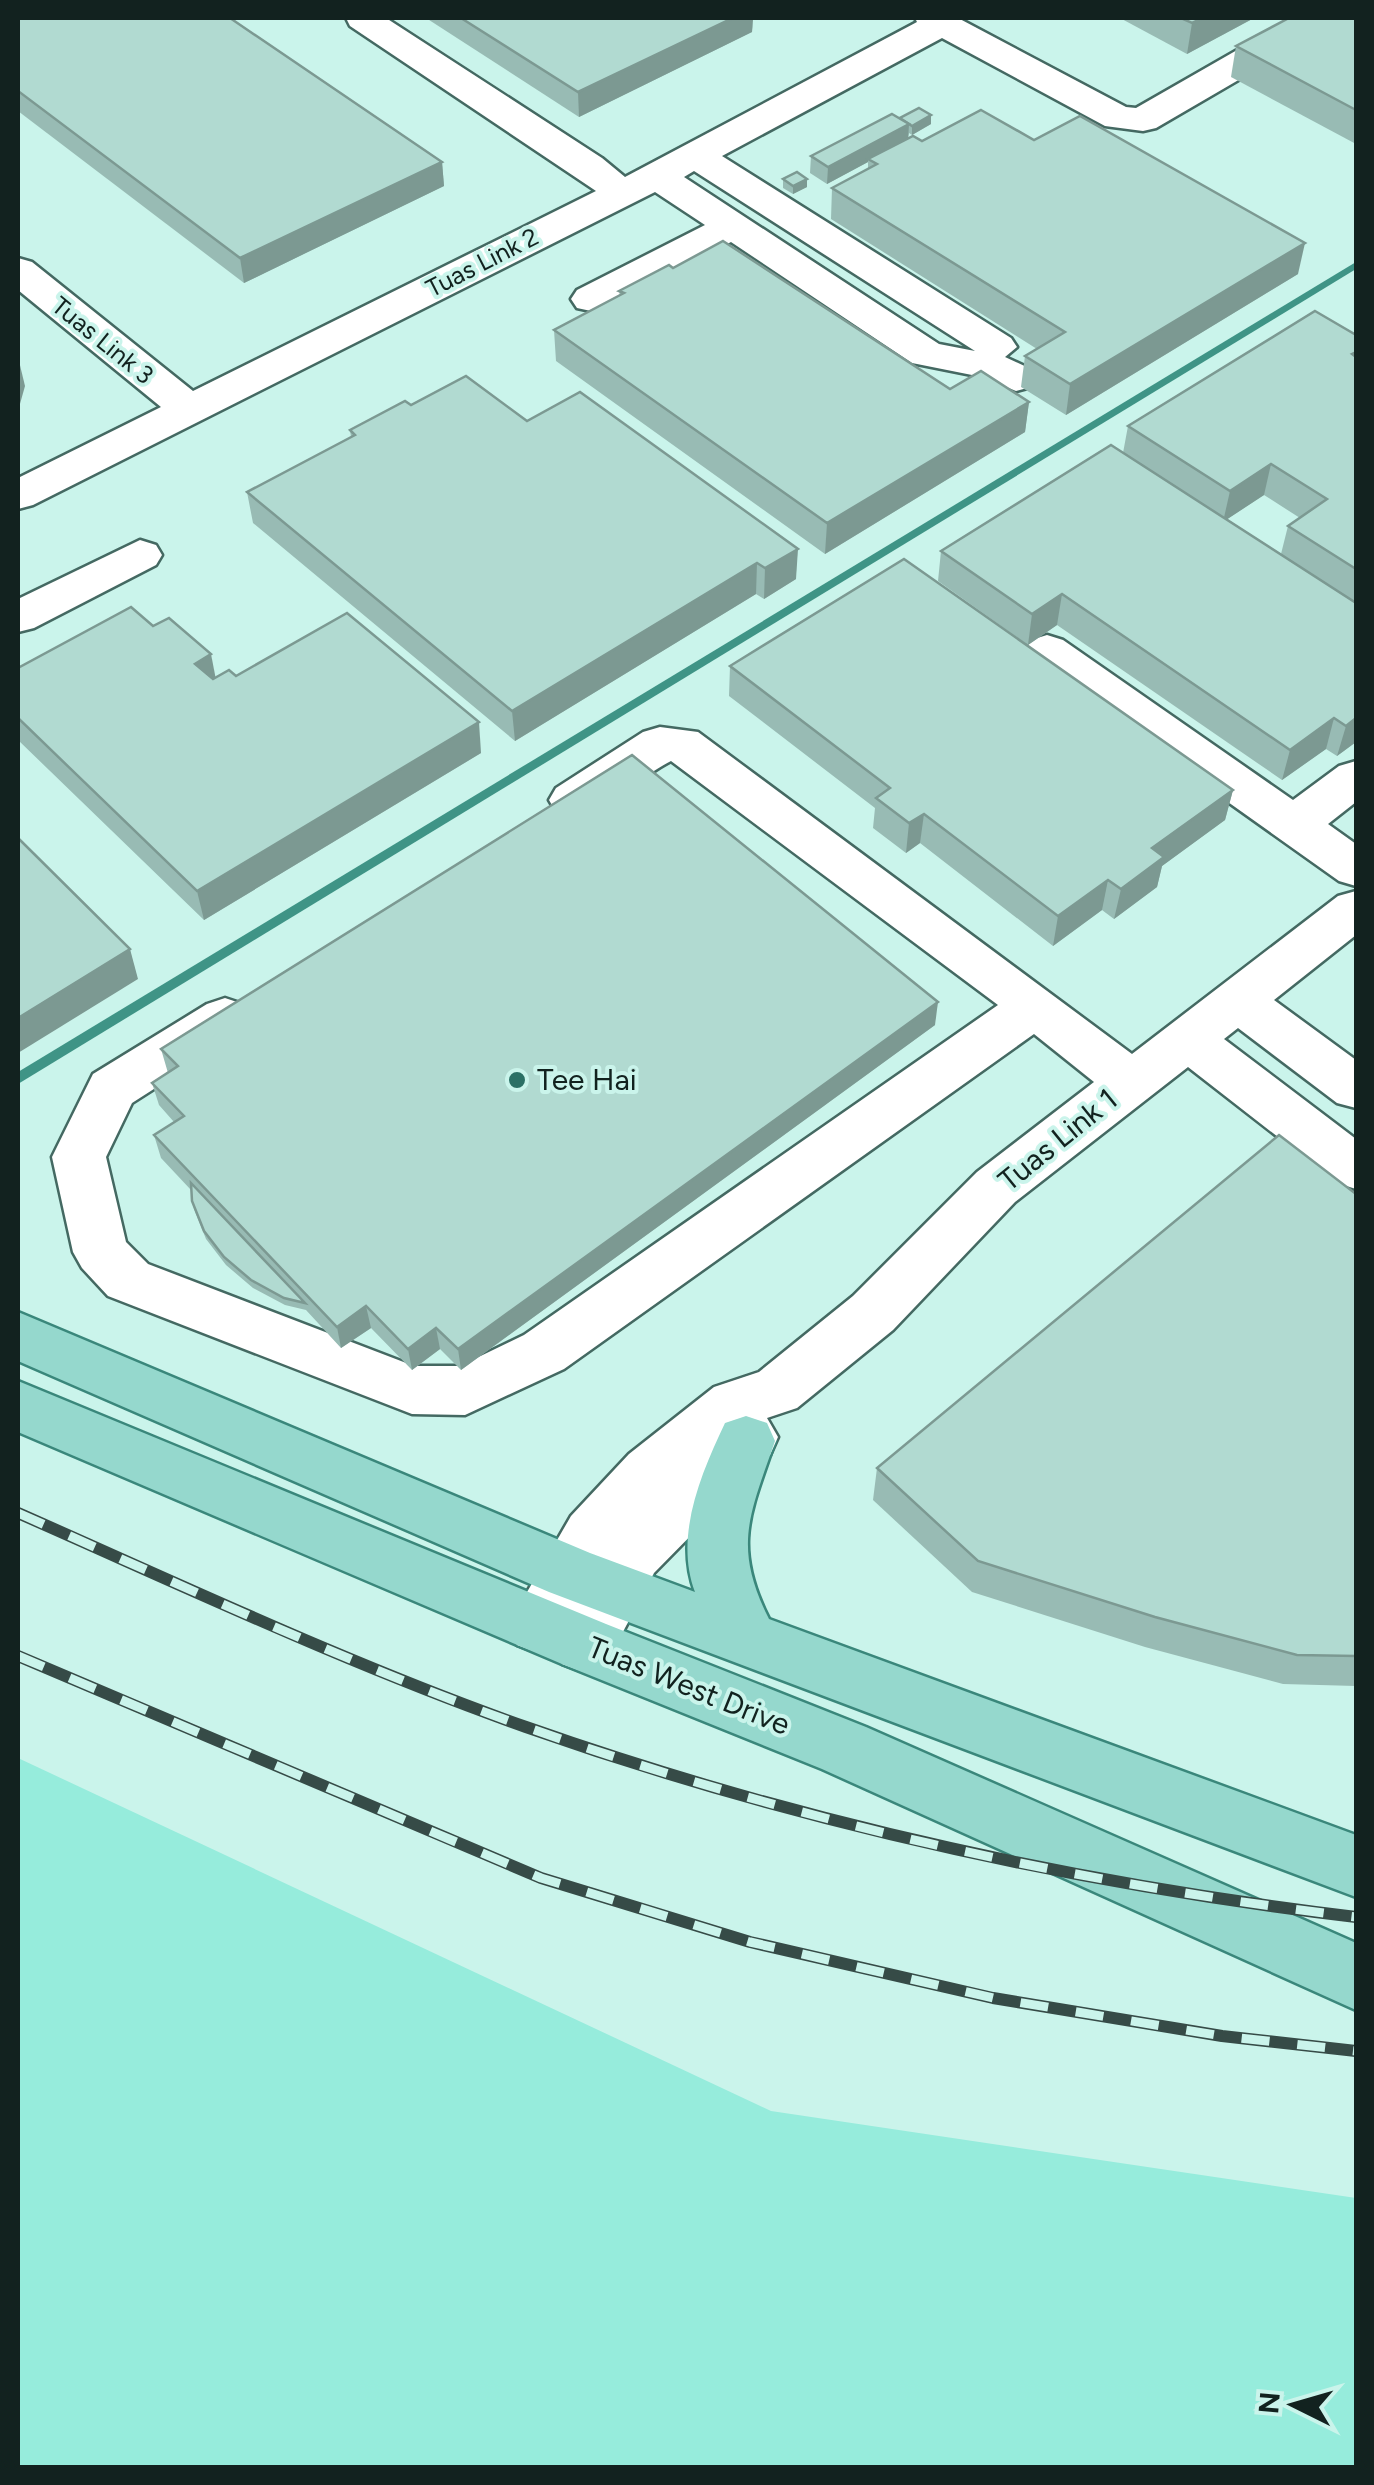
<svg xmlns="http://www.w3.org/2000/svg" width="1374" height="2485" viewBox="0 0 1374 2485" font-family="Figtree,sans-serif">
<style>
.green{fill:#96ecdc}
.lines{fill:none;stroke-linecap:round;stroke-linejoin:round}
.stream{fill:#3f9486;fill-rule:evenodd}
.minor-casing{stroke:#446962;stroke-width:5}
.major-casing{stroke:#3a877b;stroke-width:5}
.minor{fill:#fff;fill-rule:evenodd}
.major{fill:#95d8cd;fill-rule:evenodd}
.rail-casing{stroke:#364b47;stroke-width:12}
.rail{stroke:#caf4eb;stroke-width:9;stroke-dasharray:28;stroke-linecap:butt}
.wall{fill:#98bbb4;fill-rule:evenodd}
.shaded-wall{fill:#7c9992}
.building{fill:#b1dad1;stroke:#7c9992;stroke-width:2.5}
.poi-dot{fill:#2b7065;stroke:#caf4eb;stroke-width:4}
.labels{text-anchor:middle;stroke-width:8;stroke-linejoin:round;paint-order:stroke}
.far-street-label{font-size:25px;fill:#12221f;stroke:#caf4eb}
.poi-label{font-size:30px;fill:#12221f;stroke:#caf4eb;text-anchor:start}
.street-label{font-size:30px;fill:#12221f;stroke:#caf4eb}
</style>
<rect width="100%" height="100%" fill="#caf4eb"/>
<!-- green -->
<polygon class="green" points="18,1758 771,2111 1356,2198 1356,2467 18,2467"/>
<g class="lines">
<!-- stream -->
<polygon class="stream" points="1356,262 1356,269 18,1084 18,1072"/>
<defs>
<g id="minor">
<path d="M346,18H386L602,158L625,177L917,22L915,18H958L1126,107L1136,108L1293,18H1336L1331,26L1156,128L1143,131L1105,126L942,38L722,156L1011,338L1017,347L1005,357L1031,369L1037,378L1031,387L1016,391L982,377L912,363L731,242L605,308L591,311L577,308L571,299L577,290L705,225L655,192L33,505L18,509V478L161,407L18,290V258L32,262L193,391L596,191L350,26ZM694,171L975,351L939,344L684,177Z"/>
<polygon points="140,540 156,545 162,555 156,565 34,628 18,632 18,599"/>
<polygon points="1047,635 1063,640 1293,800 1339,766 1356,761 1356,802 1328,824 1356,844 1356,886 1339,881 1031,662 1024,651 1031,640"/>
<path d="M660,727L698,732L1132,1054L1338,896L1356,891V935L1274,1000L1356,1060V1108L1337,1103L1238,1028L1224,1039L1356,1139V1189L1337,1183L1188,1067L1015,1202L893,1330L797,1408L767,1418L778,1437L770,1455L654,1573L606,1664L584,1672L562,1664L555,1647L539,1653L517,1645L508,1625L571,1516L629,1454L714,1387L759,1372L853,1296L977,1172L1094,1082L1034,1034L564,1369L465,1415L412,1414L108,1296L82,1268L73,1252L52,1157L93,1074L207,1004L225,998L243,1004L251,1018L243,1032L132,1103L106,1157L126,1242L148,1264L414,1366H460L524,1335L998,1005L671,761C636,778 598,824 556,812L549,800L556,788L643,732Z"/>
</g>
<g id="major">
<path d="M18,1312L590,1553L695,1592C674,1536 701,1474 725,1423L746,1416L767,1423L775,1441C750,1514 732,1546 769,1619L1356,1835V1897L549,1592L18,1361Z"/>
<polygon points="18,1381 606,1624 866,1727 1356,1943 1356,2010 822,1769 562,1664 18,1432"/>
</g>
</defs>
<!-- minor casing -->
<use href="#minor" class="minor-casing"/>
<!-- major casing -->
<use href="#major" class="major-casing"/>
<!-- minor -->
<use href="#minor" class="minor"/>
<!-- major -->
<use href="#major" class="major"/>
<defs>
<g id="rail">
<path d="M18,1513C186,1587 353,1666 526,1727C796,1822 1072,1883 1356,1917"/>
<polyline points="18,1656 541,1878 750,1942 993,1998 1222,2036 1356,2051"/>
</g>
</defs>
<!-- rail casing -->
<use href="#rail" class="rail-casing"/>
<!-- rail -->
<use href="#rail" class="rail"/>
</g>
<!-- wall -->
<g class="wall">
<polygon points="18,18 442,162 444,186 244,283 18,111"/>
<polygon points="426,18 753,18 752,32 579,117"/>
<polygon points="1120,18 1254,18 1187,54"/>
<polygon points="1356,18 1356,144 1231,77 1236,46"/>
<polygon points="931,115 931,124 912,135 909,133 908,138 922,141 1034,140 1298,274 1066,415 1021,387 1025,356 1037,349 831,219 832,188 868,169 868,162 827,184 810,173 811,156 900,118"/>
<polygon points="783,179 807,187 793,194 783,188"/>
<polygon points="673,268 950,389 1029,402 1025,432 825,554 556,361 554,330 620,296 619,291"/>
<path d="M1356,335V742L1337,756L1326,749L1282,780L1057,625L1028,645L938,581L941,551L1123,453L1128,426ZM1264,495L1300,518L1288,526L1281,554L1227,519Z"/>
<polygon points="527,421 796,579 764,599 756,594 515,741 253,523 247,492 351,437 350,430"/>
<polygon points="730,666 1233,790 1225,820 1162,866 1157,887 1114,919 1102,910 1053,946 920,843 906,853 873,828 875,808 729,696"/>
<polygon points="18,668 216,677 236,676 481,753 204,920 18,740"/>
<polygon points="935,1025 461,1370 440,1349 412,1370 371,1328 341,1348 306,1310 285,1305 253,1288 226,1265 206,1239 194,1209 191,1190 161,1158 154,1135 174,1122 159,1105 152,1083 168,1073 161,1049"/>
<polygon points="1356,1194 1356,1686 1283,1684 1145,1647 972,1592 873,1500 877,1468"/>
</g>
<!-- shaded-wall -->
<g class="shaded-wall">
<polygon points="733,18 753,18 752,32 579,117 578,92"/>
<polygon points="1203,18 1254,18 1187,54 1192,23"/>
<polygon points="931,115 931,124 912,135 912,126"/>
<polygon points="909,124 908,141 868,159 868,162 827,184 828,167"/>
<polygon points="442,162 444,186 244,283 240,258"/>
<polygon points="807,179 807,187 793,194 793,186"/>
<polygon points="1305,243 1298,274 1066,415 1070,384"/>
<polygon points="18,357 25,386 18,411"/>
<polygon points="1029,402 1025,432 825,554 827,523"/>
<polygon points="1271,464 1264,495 1223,522 1230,491"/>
<polygon points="798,549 796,579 764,599 765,568"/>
<polygon points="757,563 756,594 515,741 512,711"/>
<polygon points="1062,594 1057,625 1028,645 1032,614"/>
<polygon points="211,654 217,685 195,664"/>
<polygon points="1334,718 1326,749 1282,780 1290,750"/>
<polygon points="1356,718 1356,742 1337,756 1346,726"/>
<polygon points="479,722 481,753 204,920 197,891"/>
<polygon points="1233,790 1225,820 1162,866 1157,887 1114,919 1121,889 1152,848"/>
<polygon points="924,814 920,843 906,853 909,823"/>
<polygon points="1108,880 1102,910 1053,946 1058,916"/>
<polygon points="130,949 138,979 18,1053 18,1018"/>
<polygon points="938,1002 935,1025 461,1370 458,1349"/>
<polygon points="366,1306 371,1328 341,1348 337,1327"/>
<polygon points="436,1328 440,1349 412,1370 408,1349"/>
</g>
<!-- building -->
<g class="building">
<polygon points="18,18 230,18 442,162 240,258 18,91"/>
<polygon points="461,18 733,18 578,92"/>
<polygon points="1181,18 1203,18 1192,23"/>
<polygon points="1289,18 1356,18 1356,110 1236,46"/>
<polygon points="919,108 931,115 912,126 900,118"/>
<polygon points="981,110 1034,140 1080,116 1305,243 1070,384 1025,356 1065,332 832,188 877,164 868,159 913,136 922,141"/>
<polygon points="892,114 909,124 828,167 811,156"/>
<polygon points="797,172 807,179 793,186 783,179"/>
<polygon points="723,241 950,389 981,371 1029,402 827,523 554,330 624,293 619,291 669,265 673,268"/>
<polygon points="1315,311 1356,335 1356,352 1352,354 1356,357 1356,569 1288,526 1327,499 1271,464 1230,491 1128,426"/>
<polygon points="466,376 527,421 580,392 798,549 765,568 757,563 512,711 247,492 355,435 350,430 405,401 411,405"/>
<polygon points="1111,445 1356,603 1356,718 1346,726 1334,718 1290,750 1062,594 1032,614 941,551"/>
<polygon points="904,559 1233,790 1152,848 1164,857 1121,889 1108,880 1058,916 924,814 909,823 876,798 890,788 730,666"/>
<polygon points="131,607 153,626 169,618 211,654 195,664 213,679 229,670 236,676 347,613 479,722 197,891 18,718 18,668"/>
<polygon points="632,755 938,1002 458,1349 436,1328 408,1349 366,1306 337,1327 154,1135 184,1116 152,1083 178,1066 161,1049"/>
<polygon points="18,838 130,949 18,1018"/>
<polygon points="1279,1135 1356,1194 1356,1656 1297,1655 1155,1617 978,1561 877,1468"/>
<polygon points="191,1183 305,1303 284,1298 251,1280 224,1257 204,1231 192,1201"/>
</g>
<!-- markers -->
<circle class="poi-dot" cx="517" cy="1080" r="10"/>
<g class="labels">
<!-- far-street labels -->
<g class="far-street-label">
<text transform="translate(482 262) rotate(-27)" y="9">Tuas Link 2</text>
<text transform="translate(103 340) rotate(39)" y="9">Tuas Link 3</text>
</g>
<!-- poi labels -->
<g class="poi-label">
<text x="537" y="1090">Tee Hai</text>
</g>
<!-- street labels -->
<g class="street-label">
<text transform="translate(1058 1140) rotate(-39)" y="10">Tuas Link 1</text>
<text transform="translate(689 1686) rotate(22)" y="10">Tuas West Drive</text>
</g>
</g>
<!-- border -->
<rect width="1374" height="2485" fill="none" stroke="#12221f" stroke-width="40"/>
<!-- north arrow -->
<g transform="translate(1294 2405) rotate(275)" stroke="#caf4eb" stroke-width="8" paint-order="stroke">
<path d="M0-8L18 38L0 25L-18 38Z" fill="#12221f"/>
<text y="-15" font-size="28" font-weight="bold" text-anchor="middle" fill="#12221f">N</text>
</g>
</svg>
